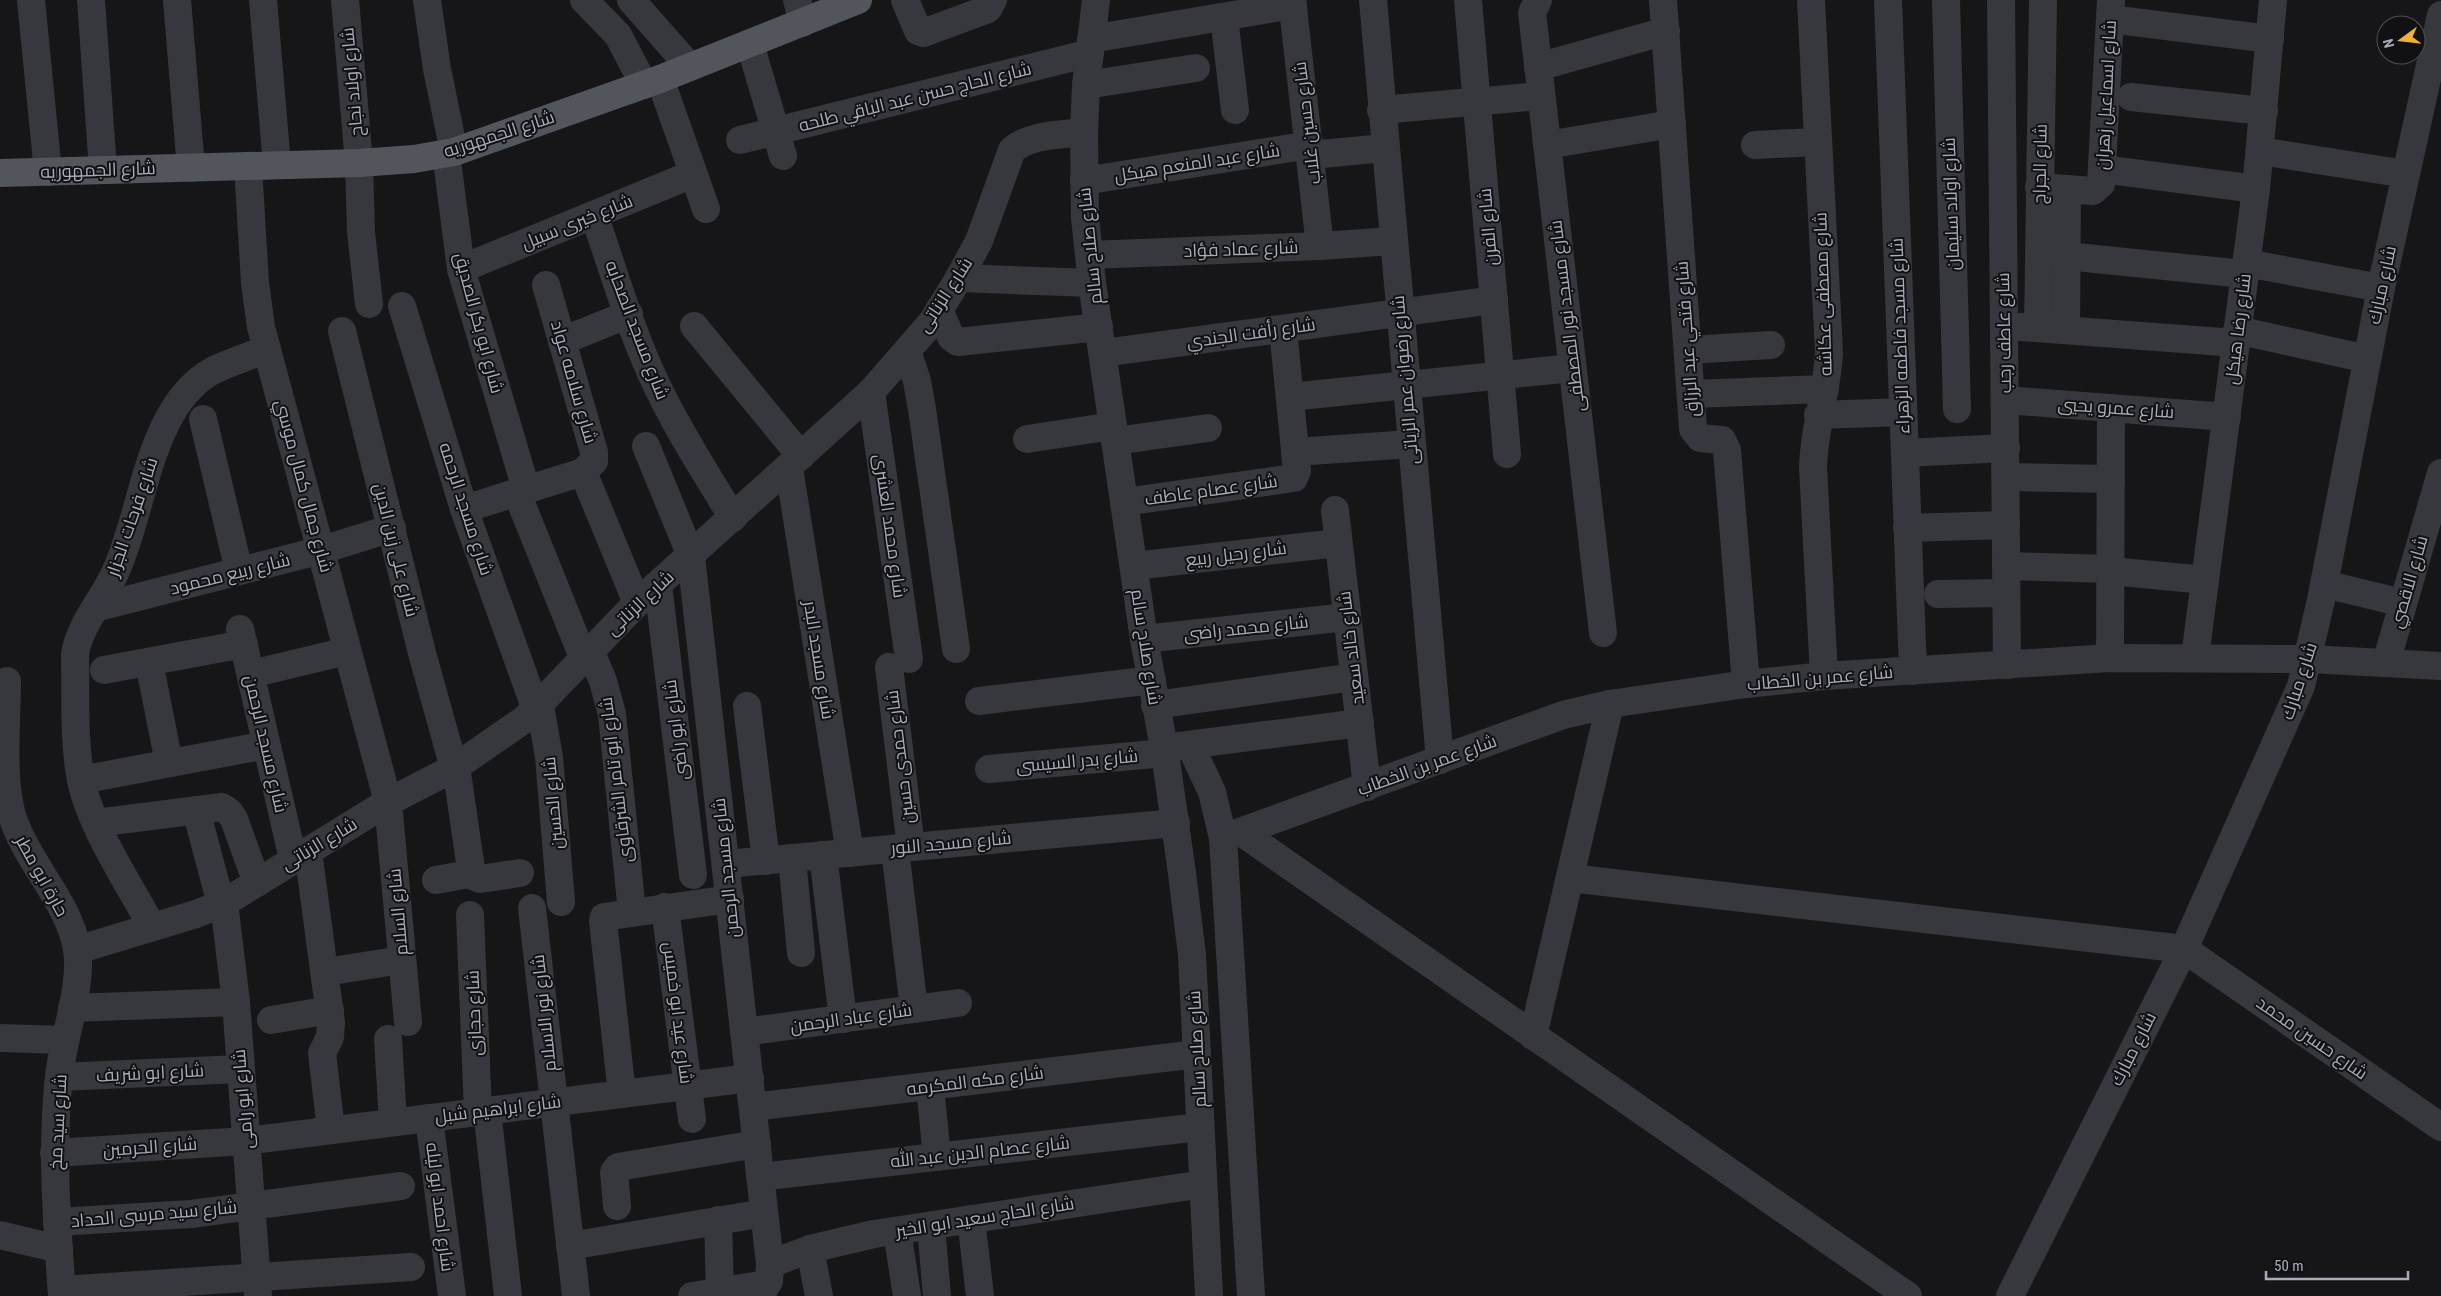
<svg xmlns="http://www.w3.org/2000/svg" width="2441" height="1296" viewBox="0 0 2441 1296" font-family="'Roboto Condensed',Cairo,sans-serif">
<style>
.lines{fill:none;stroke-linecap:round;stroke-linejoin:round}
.minor{stroke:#37383d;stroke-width:28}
.major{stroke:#53555c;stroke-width:28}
.labels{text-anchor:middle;stroke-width:4;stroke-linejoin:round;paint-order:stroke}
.street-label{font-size:18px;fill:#a8adb8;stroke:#111113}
</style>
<rect width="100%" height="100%" fill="#161618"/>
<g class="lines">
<!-- minor -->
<g class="minor">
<polyline points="31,0 48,172"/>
<polyline points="91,0 103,170"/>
<polyline points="177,0 191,168"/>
<polyline points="263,0 277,165"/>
<polyline points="345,0 359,163 361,232 369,304"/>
<polyline points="427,0 437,69 454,152"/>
<polyline points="584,0 618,35 644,85"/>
<polyline points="631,0 690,67"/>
<polyline points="797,0 803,23"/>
<polyline points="905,0 918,31 923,33 988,9 993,0"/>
<polyline points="1096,0 1086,85 1084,132 1085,218 1092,283 1144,639 1165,753 1182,873 1192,955 1209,1296"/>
<polyline points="1292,0 1320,246"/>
<polyline points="1373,0 1440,760"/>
<polyline points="1468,0 1507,454"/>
<polyline points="1538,0 1532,13 1533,21 1603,633"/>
<polyline points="1663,0 1693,429 1700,438 1722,440 1727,450 1746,684"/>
<path d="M1811,0L1829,353C1827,392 1814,428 1813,467L1824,676"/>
<polyline points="1888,0 1913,671"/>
<polyline points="1946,0 1957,409"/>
<polyline points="2001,0 2007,665"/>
<polyline points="1224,17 1235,110"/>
<polyline points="2110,19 2270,39"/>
<polyline points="1091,39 1293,5"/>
<polyline points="750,44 783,156"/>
<polyline points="1538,67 1666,31"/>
<polyline points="660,79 706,209"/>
<polyline points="1086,85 1196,68"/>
<polyline points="2131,97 2264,111"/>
<polyline points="1381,110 1541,96"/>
<polyline points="740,140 1090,53"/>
<polyline points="1547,145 1672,124"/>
<polyline points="1755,145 1817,142"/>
<polyline points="2260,151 2406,174"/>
<polyline points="446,153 461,269 526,489"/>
<polyline points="1311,155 1384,148"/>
<polyline points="248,166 255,283 261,327 388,802 408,1022"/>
<polyline points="2102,169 2256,189"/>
<polyline points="1084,181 1310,145"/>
<polyline points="2039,187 2093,191 2101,184 2111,0"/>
<path d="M594,215C614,272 631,332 657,386C679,432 707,475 733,518"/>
<polyline points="1089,255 1320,246 1393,241"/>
<polyline points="2066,256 2244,274"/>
<polyline points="2246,263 2381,288"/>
<polyline points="461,269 693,174"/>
<polyline points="959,278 1092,283"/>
<polyline points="402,306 464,509 536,710"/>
<polyline points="939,310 951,337 958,342 1099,327"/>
<polyline points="694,326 801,456"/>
<polyline points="2021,327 2236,343"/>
<polyline points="2038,328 2043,0"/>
<polyline points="2066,330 2067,189"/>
<polyline points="2237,330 2367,359"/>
<polyline points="342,331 422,653 454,768"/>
<polyline points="562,341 629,314"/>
<polyline points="1688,350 1771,345"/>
<polyline points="907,351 917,381 922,409 956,649"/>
<polyline points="1103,353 1494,300"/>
<polyline points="871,392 909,659"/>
<polyline points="1691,394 1825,389"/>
<polyline points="1290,397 1572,368"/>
<polyline points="2005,400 2227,417"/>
<polyline points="1818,415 1903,412"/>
<polyline points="203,419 239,571"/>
<polyline points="1027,439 1113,426"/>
<polyline points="1115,441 1208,428"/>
<polyline points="646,446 691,556 770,1264 769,1281 760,1296"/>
<polyline points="1295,452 1411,444"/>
<polyline points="1905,453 2006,448"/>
<polyline points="789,468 850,853"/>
<polyline points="583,472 637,603"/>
<polyline points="2006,477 2111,479"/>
<polyline points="517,493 583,657"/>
<polyline points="1124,502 1294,478 1297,471 1283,329"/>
<polyline points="464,509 583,472 594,461 594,452 546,285"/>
<polyline points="1335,510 1367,787"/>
<polyline points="1907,528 2006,525"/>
<polyline points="1134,566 1338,543"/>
<polyline points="2006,566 2111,569"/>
<polyline points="2111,571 2205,580"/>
<polyline points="2324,584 2403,603"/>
<polyline points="658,585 693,875"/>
<polyline points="1938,594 2006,593"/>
<polyline points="95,608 322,550 392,528"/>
<polyline points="240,629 293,859"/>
<polyline points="1144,639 1347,617"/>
<polyline points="590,650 603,681 612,714 632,912"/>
<polyline points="2195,657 2256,189 2273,0"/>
<polyline points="2110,658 2111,408"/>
<polyline points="149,662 169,763"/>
<polyline points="2386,663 2441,473"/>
<polyline points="889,667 911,847"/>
<polyline points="104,670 244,644"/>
<polyline points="251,674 347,651"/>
<path d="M7,681C7,723 0,786 15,824C31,867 69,903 77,949C83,986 63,1038 59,1076C51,1150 57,1223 62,1296"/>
<polyline points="979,701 1152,680"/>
<polyline points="1155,705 1354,677"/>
<polyline points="540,706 549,757 561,902"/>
<polyline points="747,706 766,861"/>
<polyline points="1190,745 1212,792 1223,838 1251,1296"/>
<polyline points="1172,747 1360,723"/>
<polyline points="456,766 472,876"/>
<polyline points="989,769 1165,753"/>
<polyline points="81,780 266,745"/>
<polyline points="196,810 221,904"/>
<polyline points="96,823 222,807 229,812 234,819 257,883"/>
<polyline points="1241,832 1908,1296"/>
<polyline points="1223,838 1563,715 1610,704 1746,684 1824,676 2110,658 2309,659 2441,666"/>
<polyline points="895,849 914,1009"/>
<polyline points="308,851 331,1023 330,1037 322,1053 331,1130"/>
<polyline points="823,855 843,1019"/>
<polyline points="792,858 801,953"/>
<polyline points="726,864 1176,823"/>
<polyline points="1570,878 2184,949 2441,1127"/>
<polyline points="436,880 469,874 480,879 520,873"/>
<polyline points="224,903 236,1002 258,1296"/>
<polyline points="665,907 692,1119"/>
<polyline points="532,908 576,1296"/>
<polyline points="470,915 478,1112"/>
<path d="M152,927C129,884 90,826 81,780C73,739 76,695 75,654C80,624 102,601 115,573C144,512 148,405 214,370C231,362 250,356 267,349"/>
<path d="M77,950L196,914L224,903L388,802L454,768L525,719L637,603L871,392L932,322L959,278L979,241L1012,150C1031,134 1060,135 1084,132"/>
<polyline points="325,972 402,960"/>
<polyline points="72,1008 236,1002"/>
<polyline points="271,1020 330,1010"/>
<polyline points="744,1032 958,1003"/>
<polyline points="1533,1036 1610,704"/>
<polyline points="0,1038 64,1040"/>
<polyline points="388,1039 393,1122"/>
<polyline points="59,1077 240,1069"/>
<polyline points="930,1086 937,1157"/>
<polyline points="622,1094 603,921 604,917 730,899"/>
<polyline points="753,1107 1197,1054"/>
<polyline points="487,1110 508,1296"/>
<polyline points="429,1118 452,1296"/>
<polyline points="54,1153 246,1141 750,1078"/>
<polyline points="760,1177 1200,1127"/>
<polyline points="617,1206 614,1172 618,1167 757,1144"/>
<polyline points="971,1219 980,1296"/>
<polyline points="718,1220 720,1292"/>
<polyline points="57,1222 191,1214 401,1186"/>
<polyline points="931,1226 937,1296"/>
<polyline points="897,1231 907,1296"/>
<polyline points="0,1235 59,1249"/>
<polyline points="570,1246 764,1213"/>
<polyline points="810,1249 819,1296"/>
<polyline points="770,1264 810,1249 874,1234 1203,1184"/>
<polyline points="62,1290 411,1267"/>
<polyline points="692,1296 767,1284"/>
<polyline points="2010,1296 2184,949 2301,686 2321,600 2381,288 2441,15"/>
</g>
<!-- major -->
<polyline class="major" points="0,173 359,163 414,159 454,152 660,79 858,0"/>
</g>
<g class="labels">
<!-- street labels -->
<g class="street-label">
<text transform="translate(352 82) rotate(-95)" y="6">شارع اولاد نجاح</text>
<text transform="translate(2106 95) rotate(-87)" y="6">شارع اسماعيل زهران</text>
<text transform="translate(915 97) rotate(-14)" y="6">شارع الحاج حسن عبد الباقي طلحه</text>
<text transform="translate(1307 123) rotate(-97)" y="6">شارع حسين غلاب</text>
<text transform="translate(499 134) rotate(-18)" y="6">شارع الجمهوريه</text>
<text transform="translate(1197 163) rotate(-9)" y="6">شارع عبد المنعم هيكل</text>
<text transform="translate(2040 164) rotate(-89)" y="6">شارع الجراج</text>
<text transform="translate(98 170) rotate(-2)" y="6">شارع الجمهوريه</text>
<text transform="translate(1951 204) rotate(-92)" y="6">شارع اولاد سليمان</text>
<text transform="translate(577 222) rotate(-22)" y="6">شارع خيرى سبيل</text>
<text transform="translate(1488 227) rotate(-95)" y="6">شارع الفرن</text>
<text transform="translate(1090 246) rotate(-96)" y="6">شارع صلاح سالم</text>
<text transform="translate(1241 249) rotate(-2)" y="6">شارع عماد فؤاد</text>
<text transform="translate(2382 285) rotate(-78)" y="6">شارع مبارك</text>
<text transform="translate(1823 294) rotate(-92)" y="6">شارع مصطفى عكاشه</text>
<text transform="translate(945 295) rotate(-57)" y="6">شارع الزناتى</text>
<text transform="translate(1567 316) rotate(-97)" y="6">شارع مسجد نور المصطفى</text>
<text transform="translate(479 323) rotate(75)" y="6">شارع ابو بكر الصديق</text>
<text transform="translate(2238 329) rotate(-83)" y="6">شارع رضا هيكل</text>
<text transform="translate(637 330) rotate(69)" y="6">شارع مسجد الصحابه</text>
<text transform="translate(1251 333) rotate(-8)" y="6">شارع رأفت الجندي</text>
<text transform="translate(2004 333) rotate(-91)" y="6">شارع عاطف رجب</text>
<text transform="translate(1900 336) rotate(-92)" y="6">شارع مسجد فاطمه الزهراء</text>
<text transform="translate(1687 339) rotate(-94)" y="6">شارع فتحي عبد الرزاق</text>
<text transform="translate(1405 380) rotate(-95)" y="6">شارع رضوان عمر الزياتى</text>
<text transform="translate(574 382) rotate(74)" y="6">شارع سلامه عواد</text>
<text transform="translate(2116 408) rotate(4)" y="6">شارع عمرو يحيي</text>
<text transform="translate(304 486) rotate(75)" y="6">شارع جمال كمال موسي</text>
<text transform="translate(1211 490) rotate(-8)" y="6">شارع عصام عاطف</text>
<text transform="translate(466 509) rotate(72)" y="6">شارع مسجد الرحمه</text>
<text transform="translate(132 517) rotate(-71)" y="6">شارع فرحات الجزار</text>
<text transform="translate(890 526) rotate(82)" y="6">شارع محمد العشرى</text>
<text transform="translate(396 550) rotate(76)" y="6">شارع على زين الدين</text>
<text transform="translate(1236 554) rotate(-7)" y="6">شارع رحيل ربيع</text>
<text transform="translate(230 574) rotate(-14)" y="6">شارع ربيع محمود</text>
<text transform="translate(2409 582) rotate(-74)" y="6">شارع الاقصي</text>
<text transform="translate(640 603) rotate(-43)" y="6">شارع الزناتى</text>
<text transform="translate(1246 628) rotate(-6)" y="6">شارع محمد راضى</text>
<text transform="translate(1146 647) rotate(81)" y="6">شارع صلاح سالم</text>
<text transform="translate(1351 648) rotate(-97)" y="6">شارع خالد سعيد</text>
<text transform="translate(819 660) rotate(81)" y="6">شارع مسجد البدر</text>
<text transform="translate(1820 678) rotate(-5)" y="6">شارع عمر بن الخطاب</text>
<text transform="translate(2299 681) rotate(-72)" y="6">شارع مبارك</text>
<text transform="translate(676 730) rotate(-97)" y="6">شارع ابو راضى</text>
<text transform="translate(266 744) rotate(77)" y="6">شارع مسجد الرحمن</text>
<text transform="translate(900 757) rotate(-97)" y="6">شارع حمدى حسين</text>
<text transform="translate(1077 761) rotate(-5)" y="6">شارع بدر السيسى</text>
<text transform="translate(1427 765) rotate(-20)" y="6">شارع عمر بن الخطاب</text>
<text transform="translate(616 780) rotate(-97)" y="6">شارع ابو تامر الشرقاوى</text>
<text transform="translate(553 803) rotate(-95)" y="6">شارع الحسين</text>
<text transform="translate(951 843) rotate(-5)" y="6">شارع مسجد النور</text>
<text transform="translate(319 844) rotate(-31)" y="6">شارع الزناتى</text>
<text transform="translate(726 868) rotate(-96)" y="6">شارع مسجد الرحمن</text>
<text transform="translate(42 876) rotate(61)" y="6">حارة ابو مطر</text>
<text transform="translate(398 912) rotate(-95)" y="6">شارع السلام</text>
<text transform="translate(474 1013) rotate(-92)" y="6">شارع حجازى</text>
<text transform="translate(544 1013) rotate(-96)" y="6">شارع نور الاسلام</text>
<text transform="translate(678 1013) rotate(83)" y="6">شارع عيد ابو خميس</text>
<text transform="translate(851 1018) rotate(-8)" y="6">شارع عباد الرحمن</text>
<text transform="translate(2312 1038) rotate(35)" y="6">شارع حسين محمد</text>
<text transform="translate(1197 1049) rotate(-93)" y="6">شارع صلاح سالم</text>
<text transform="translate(2133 1049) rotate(-63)" y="6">شارع مبارك</text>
<text transform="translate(150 1073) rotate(-3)" y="6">شارع ابو شريف</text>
<text transform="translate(975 1081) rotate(-7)" y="6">شارع مكه المكرمه</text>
<text transform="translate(243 1099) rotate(-95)" y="6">شارع ابو رامى</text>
<text transform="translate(498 1109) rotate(-7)" y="6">شارع ابراهيم شبل</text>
<text transform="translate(58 1122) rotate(-87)" y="6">شارع سيد مخ</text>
<text transform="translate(150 1147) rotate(-4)" y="6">شارع الحرمين</text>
<text transform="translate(980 1152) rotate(-6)" y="6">شارع عصام الدين عبد الله</text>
<text transform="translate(440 1207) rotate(83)" y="6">شارع احمد ابو ليله</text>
<text transform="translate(154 1214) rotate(-5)" y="6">شارع سيد مرسى الحداد</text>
<text transform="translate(985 1217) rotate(-9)" y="6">شارع الحاج سعيد ابو الخير</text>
</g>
</g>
<!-- north arrow -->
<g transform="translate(2401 40) rotate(255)"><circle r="24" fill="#111113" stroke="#4d4f55"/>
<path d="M0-4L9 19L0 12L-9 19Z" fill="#f2b134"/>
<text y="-8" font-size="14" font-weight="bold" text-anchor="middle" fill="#a8adb8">N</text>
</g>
<!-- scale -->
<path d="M2266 1271v8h142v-8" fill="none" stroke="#a8adb8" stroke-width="2.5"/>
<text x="2274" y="1271" font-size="15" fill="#a8adb8" stroke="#111113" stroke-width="4" paint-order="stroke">50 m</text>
</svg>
